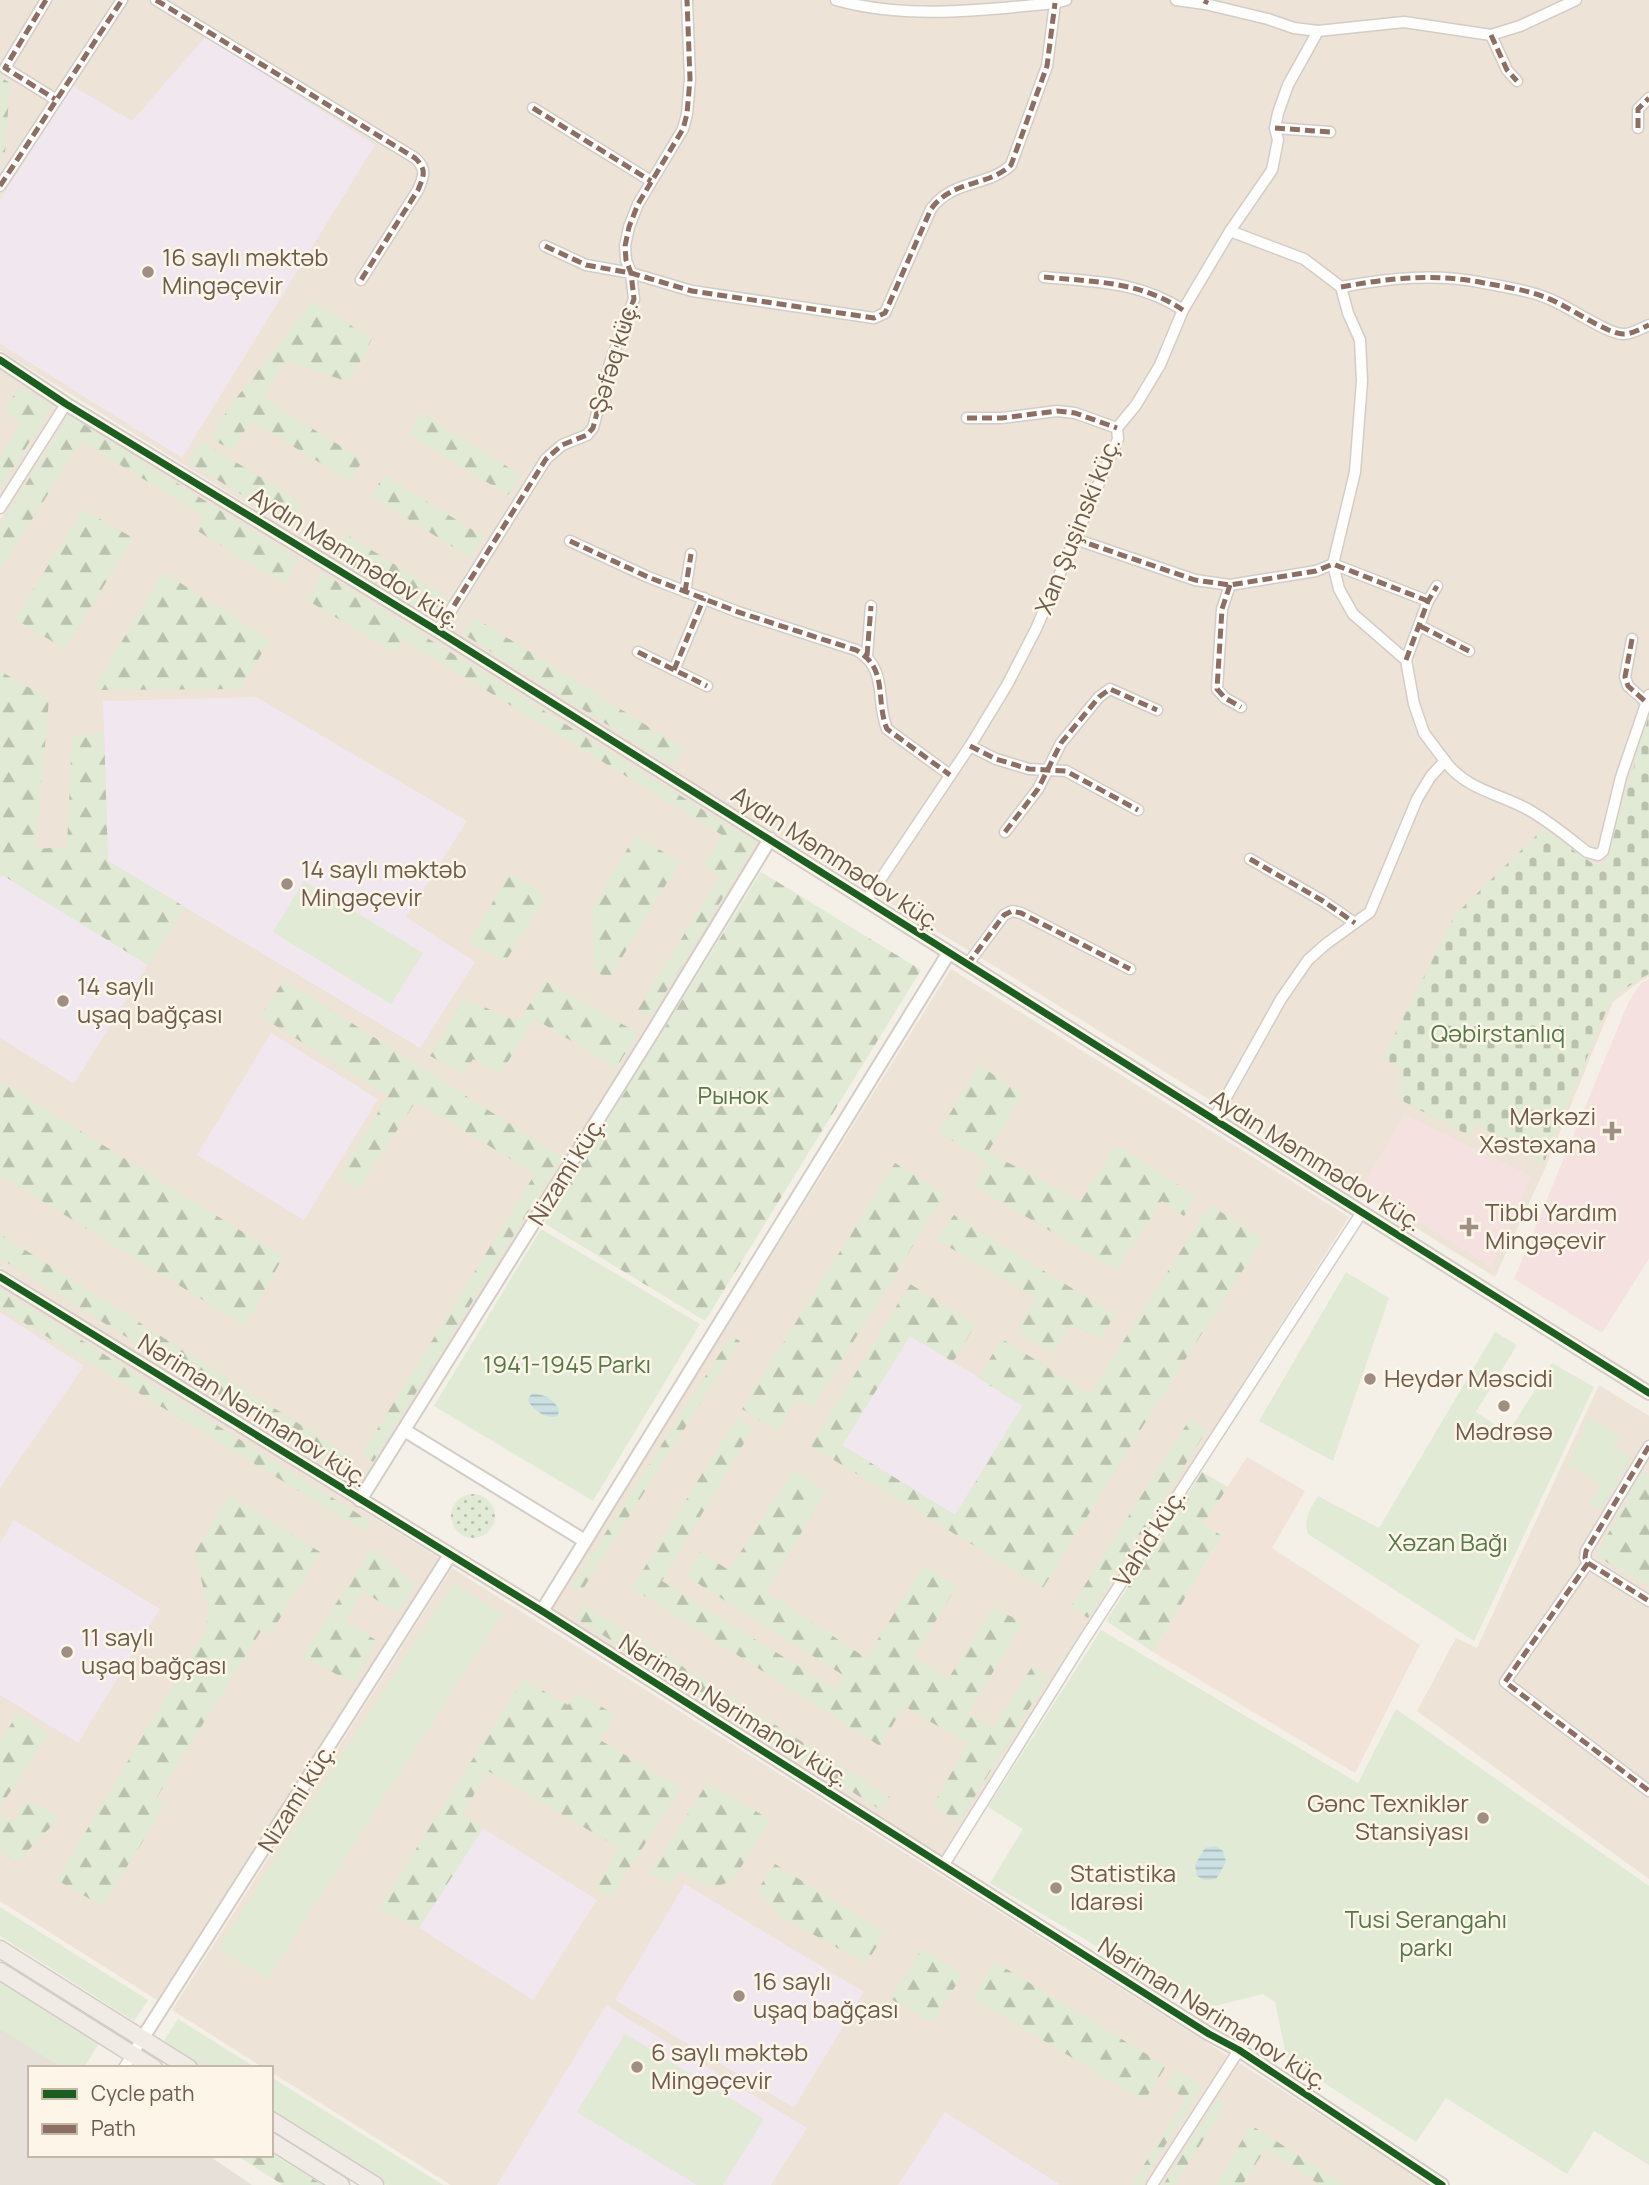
<svg xmlns="http://www.w3.org/2000/svg" width="1649" height="2185" viewBox="0 0 1649 2185" font-family="Manrope,sans-serif">
<style>
.residential{fill:#ede3d6}
.commercial{fill:#f2e3d9}
.industrial{fill:#e6e0d9}
.education{fill:#f1e7ef}
.medical{fill:#f5e2e0}
.grass{fill:url(#grass-dots)}
.forest{fill:url(#forest-firs)}
.cemetery{fill:url(#cemetery-stones)}
.green{fill:#e0ead4}
.water{fill:url(#water-rules)}
.lines{fill:none;stroke-linecap:round;stroke-linejoin:round}
.minor-casing{stroke:#d3cdc7;stroke-width:13}
.tertiary-casing{stroke:#d3cdc7;stroke-width:16}
.primary-casing{stroke:#d3ccc6;stroke-width:19}
.minor{stroke:#fdfdfc;stroke-width:10}
.tertiary{stroke:#fdfdfc;stroke-width:12}
.primary{stroke:#f0ece5;stroke-width:16}
.quiet{stroke:#8d6e63;stroke-width:5;stroke-dasharray:10 5;stroke-linecap:butt}
.cycleway-casing{stroke:#fdf6e8;stroke-width:11}
.cycleway{stroke:#1b5e20;stroke-width:7}
.poi-dot{fill:#9e8e83;stroke:#fdf6e8;stroke-width:2.5}
.labels{text-anchor:middle;stroke-width:5;stroke-linejoin:round;paint-order:stroke}
.poi-label{font-size:24px;fill:#6f5a4c;stroke:#fdf6e8;text-anchor:start}
.street-label{font-size:24px;fill:#6f5a4c;stroke:#fdf6e8}
.park-label{font-size:24px;fill:#547948;stroke:#fdf6e8}
</style>
<defs>
<pattern id="grass-dots" width="8" height="8" patternUnits="userSpaceOnUse" patternTransform="scale(1.75)"><rect width="8" height="8" fill="#e0ead4"/><path d="M2 2h.1M6 6h.1" fill="none" stroke="#bac1ae" stroke-width="1.8" stroke-linecap="round"/></pattern>
<pattern id="forest-firs" width="22" height="20" patternUnits="userSpaceOnUse" patternTransform="scale(1.75)"><rect width="22" height="20" fill="#e0ead4"/><path d="M5 1l3.5 6h-7zM16 11l3.5 6h-7z" fill="#bac1ae"/></pattern>
<pattern id="cemetery-stones" width="16" height="16" patternUnits="userSpaceOnUse" patternTransform="scale(1.75)"><rect width="16" height="16" fill="#e0ead4"/><path d="M2 7V4a2 2 0 0 1 4 0v3zM10 15v-3a2 2 0 0 1 4 0v3z" fill="#bac1ae"/></pattern>
<pattern id="water-rules" width="6" height="5" patternUnits="userSpaceOnUse" patternTransform="scale(1.75)"><rect width="6" height="5" fill="#cbe0e3"/><path d="M0 2.5h6" fill="none" stroke="#a9b9ba"/></pattern>
</defs>
<rect width="100%" height="100%" fill="#f4f0e8"/>
<!-- residential -->
<g class="residential">
<polygon points="0,0 1649,0 1649,977 1640,981 1613,1002 1546,1166 1495,1277 1022,983 711,794 0,350"/>
<polygon points="0,369 59,405 0,499"/>
<polygon points="68,410 761,841 359,1492 0,1267 0,519"/>
<polygon points="951,969 1349,1217 942,1856 550,1609"/>
<polygon points="0,1285 439,1558 157,2000 0,1901"/>
<polygon points="1599,1385 1649,1416 1649,1879 1417,1711 1456,1638 1477,1648"/>
<polygon points="452,1568 1228,2056 1146,2185 451,2185 271,2072 271,2068 264,2068 172,2010"/>
<polygon points="1238,2062 1430,2185 1160,2185"/>
</g>
<!-- commercial -->
<polygon class="commercial" points="1247,1457 1305,1491 1272,1548 1420,1645 1355,1773 1153,1652 1222,1536 1203,1524"/>
<!-- industrial -->
<polygon class="industrial" points="0,2015 78,2068 30,2068 30,2155 208,2155 252,2185 0,2185"/>
<!-- education -->
<g class="education">
<polygon points="206,36 375,145 182,458 0,344 0,200 73,86 132,121"/>
<polygon points="256,697 467,821 406,917 475,962 420,1048 108,861 103,701"/>
<polygon points="2,874 148,965 74,1084 0,1038 0,878"/>
<polygon points="271,1033 378,1099 304,1220 197,1155"/>
<polygon points="0,1312 84,1366 0,1488"/>
<polygon points="910,1335 1023,1405 955,1515 842,1445"/>
<polygon points="14,1520 160,1609 78,1743 0,1695 0,1543"/>
<polygon points="483,1828 597,1900 533,2000 419,1928"/>
<polygon points="685,1884 864,1992 794,2108 615,2000"/>
<polygon points="606,2005 807,2128 771,2185 497,2185"/>
<polygon points="945,2112 1059,2184 1058,2185 898,2185"/>
</g>
<!-- medical -->
<g class="medical">
<polygon points="1649,979 1649,1259 1602,1333 1514,1279 1628,1003 1641,983"/>
<polygon points="1404,1114 1531,1176 1492,1268 1363,1186"/>
</g>
<!-- grass -->
<circle class="grass" cx="473" cy="1516" r="22"/>
<!-- forest -->
<g class="forest">
<polygon points="0,77 10,83 5,152 0,158"/>
<polygon points="313,301 372,339 349,382 286,361 263,398 363,460 350,481 251,421 232,450 210,438 230,406"/>
<polygon points="20,386 52,406 0,489 0,457 20,424 4,410"/>
<polygon points="421,413 521,475 508,495 408,434"/>
<polygon points="69,415 299,560 284,584 196,530 204,516 81,441 0,571 0,525"/>
<polygon points="201,441 301,502 288,523 188,462"/>
<polygon points="384,475 484,537 471,558 371,496"/>
<polygon points="83,509 133,538 65,649 15,619"/>
<polygon points="346,534 445,596 432,617 333,555"/>
<polygon points="163,572 270,640 240,689 93,690"/>
<polygon points="323,573 756,843 650,1018 637,1011 720,876 703,866 722,835 404,640 395,653 307,600"/>
<polygon points="474,617 684,749 673,766 463,634"/>
<polygon points="0,671 49,699 36,849 67,847 72,737 104,732 108,861 185,907 148,965 2,875 0,878"/>
<polygon points="635,836 680,861 609,979 595,971 592,909"/>
<polygon points="761,872 921,970 705,1321 544,1223"/>
<polygon points="511,873 546,896 505,962 468,942"/>
<polygon points="284,980 562,1157 373,1462 362,1454 535,1174 416,1101 358,1190 339,1177 388,1096 260,1016"/>
<polygon points="545,981 638,1033 616,1068 535,1019 500,1074 473,1059 464,1074 430,1056 464,998 518,1022"/>
<polygon points="979,1065 1022,1094 988,1152 1080,1201 1116,1145 1196,1196 1184,1216 1162,1201 1117,1270 974,1186 987,1163 939,1132"/>
<polygon points="0,1081 283,1257 245,1326 0,1175"/>
<polygon points="895,1163 945,1194 812,1408 797,1399 777,1431 742,1409"/>
<polygon points="1210,1205 1263,1239 1159,1400 1043,1588 811,1446 910,1284 976,1324 953,1362 910,1336 842,1445 955,1515 1023,1406 978,1378 1002,1339 1090,1394"/>
<polygon points="954,1215 1115,1315 1100,1339 1071,1324 1053,1353 1016,1332 1037,1298 937,1240"/>
<polygon points="0,1234 345,1453 336,1468 0,1258"/>
<polygon points="0,1289 371,1522 364,1531 0,1308"/>
<polygon points="731,1336 740,1341 581,1592 571,1587"/>
<polygon points="737,1417 753,1428 662,1581 835,1689 843,1675 686,1576 700,1552 729,1570 793,1471 826,1491 766,1592 866,1658 924,1566 957,1586 914,1656 948,1679 993,1608 1023,1622 968,1714 993,1728 1032,1667 1049,1676 959,1822 933,1805 968,1744 904,1706 880,1746 632,1588"/>
<polygon points="1190,1419 1207,1430 1088,1618 1071,1607"/>
<polygon points="1642,1471 1649,1476 1649,1586 1596,1556"/>
<polygon points="1202,1472 1228,1487 1203,1524 1222,1536 1153,1652 1106,1621"/>
<polygon points="229,1495 320,1552 271,1633 261,1631 157,1797 165,1806 102,1906 57,1880 206,1630 208,1609 195,1552"/>
<polygon points="372,1548 415,1585 397,1613 363,1591 345,1620 377,1641 353,1683 302,1656"/>
<polygon points="583,1604 890,1797 881,1810 577,1619"/>
<polygon points="523,1679 568,1705 579,1693 615,1715 600,1740 681,1788 610,1898 595,1888 619,1848 488,1771 463,1813 483,1828 419,1928 379,1908"/>
<polygon points="18,1713 49,1733 0,1807 0,1742"/>
<polygon points="708,1782 770,1820 733,1880 714,1888 679,1871 669,1885 650,1873"/>
<polygon points="28,1800 59,1818 17,1862 0,1852 0,1813 13,1821"/>
<polygon points="775,1864 885,1933 866,1964 777,1914 758,1889"/>
<polygon points="922,1948 962,1975 933,2023 891,1999"/>
<polygon points="995,1962 1166,2066 1144,2101 973,1998"/>
<polygon points="1177,2069 1202,2087 1140,2185 1131,2185 1186,2099 1166,2086"/>
<polygon points="1217,2099 1225,2105 1175,2185 1163,2185"/>
<polygon points="1251,2125 1345,2185 1320,2185 1266,2148 1242,2185 1216,2185"/>
<polygon points="271,2153 323,2185 283,2185 236,2155 271,2155"/>
</g>
<!-- cemetery -->
<polygon class="cemetery" points="1649,715 1649,974 1639,979 1611,999 1543,1165 1477,1124 1468,1135 1399,1099 1402,1071 1383,1058 1455,915 1543,829 1596,866 1605,865"/>
<!-- green -->
<g class="green">
<polygon points="304,881 423,953 391,1004 273,932"/>
<polygon points="541,1229 700,1324 593,1501 434,1406"/>
<polygon points="1346,1272 1389,1298 1333,1461 1259,1421"/>
<path d="M1495,1332L1517,1345L1476,1412L1508,1433L1552,1363L1594,1387L1474,1641L1308,1534C1303,1519 1310,1509 1318,1496L1379,1528Z"/>
<polygon points="1589,1418 1620,1436 1614,1447 1631,1457 1600,1510 1589,1503 1601,1485 1568,1464"/>
<polygon points="453,1583 502,1614 267,1979 218,1948"/>
<polygon points="1101,1630 1358,1783 1396,1709 1649,1886 1649,2165 1594,2131 1567,2174 1446,2098 1416,2142 1287,2059 1275,2002 1263,1994 1203,2009 990,1883 1023,1829 988,1807"/>
<polygon points="0,1907 148,2000 134,2021 0,1936"/>
<polygon points="0,1981 99,2043 84,2068 62,2068 0,2029"/>
<polygon points="178,2019 256,2068 200,2068 162,2044"/>
<polygon points="625,2034 764,2119 723,2185 697,2185 577,2112"/>
<polygon points="271,2077 443,2185 387,2185 271,2112"/>
</g>
<!-- water -->
<g class="water">
<path d="M533,1393L548,1397L559,1408L558,1416C546,1420 534,1410 528,1401L529,1397Z"/>
<polygon points="1215,1846 1223,1851 1226,1862 1216,1879 1205,1880 1197,1876 1195,1865 1205,1848"/>
</g>
<g class="lines">
<defs>
<g id="minor">
<polyline points="46,0 5,68 55,99"/>
<path d="M156,0L415,158C427,169 424,176 418,190L361,280"/>
<path d="M836,0C907,20 983,10 1055,3L1066,0"/>
<polyline points="1176,0 1205,4 1268,19 1294,28 1318,31 1404,22 1491,35 1520,26 1576,0"/>
<polyline points="1491,35 1507,70 1517,81"/>
<polyline points="533,108 651,181"/>
<polyline points="1275,128 1330,132"/>
<polyline points="1638,128 1638,109 1649,98"/>
<polyline points="0,186 122,0"/>
<polyline points="1230,231 1304,259 1341,287 1348,313 1360,340 1362,381 1355,472 1333,564 1339,589 1353,614 1406,660 1414,704 1424,733 1445,761"/>
<path d="M545,246L586,265L631,273L692,291L874,318L885,313L931,209C953,179 988,187 1011,165L1047,66L1055,3"/>
<path d="M1044,277C1095,282 1139,281 1183,310"/>
<path d="M1341,287C1389,278 1436,273 1484,283C1505,287 1528,290 1547,298C1567,305 1608,335 1624,334C1632,334 1642,328 1649,325"/>
<polyline points="967,418 1002,418 1057,411 1075,413 1117,428"/>
<polyline points="0,508 66,404"/>
<polyline points="1075,539 1195,580 1230,585 1316,571 1333,564 1428,601"/>
<path d="M570,541L648,577L738,612L856,650C889,668 875,700 887,729L950,775"/>
<polyline points="1230,585 1222,609 1217,689 1225,698 1241,707"/>
<polyline points="685,592 691,554"/>
<polyline points="1420,626 1469,651"/>
<polyline points="438,631 546,459 562,445 587,435 593,428 610,363 634,299 631,273 626,260 625,246 629,227 638,204 683,129 687,114 690,79 687,0"/>
<polyline points="1632,639 1625,677 1628,686 1646,702"/>
<polyline points="638,652 707,686"/>
<polyline points="867,656 871,606"/>
<polyline points="1406,660 1428,601 1437,586"/>
<polyline points="674,670 704,598"/>
<polyline points="970,746 996,759 1029,769 1066,771 1138,810"/>
<polyline points="1005,832 1038,789 1061,743 1099,697 1110,689 1157,710"/>
<polyline points="1250,859 1323,901 1355,923"/>
<polyline points="866,901 970,746 1007,685 1036,629 1118,439 1117,428 1136,405 1160,365 1183,310 1230,231 1272,170 1278,140 1275,128 1278,113 1288,85 1318,31"/>
<polyline points="967,965 1004,915 1012,911 1021,913 1130,969"/>
<path d="M1214,1119L1281,999L1308,960L1326,944L1370,912L1417,799L1431,776L1445,761C1466,790 1501,794 1529,810C1550,822 1568,837 1587,852L1598,855L1603,851L1621,777L1649,695"/>
<polyline points="1649,1446 1586,1551 1585,1558 1588,1563 1505,1682 1649,1791"/>
<polyline points="1588,1563 1649,1601"/>
<polyline points="943,1866 1082,1643 1362,1212"/>
<polyline points="124,2068 142,2039"/>
<polyline points="1152,2185 1239,2050"/>
</g>
<g id="tertiary">
<polyline points="0,360 66,404 438,631 1649,1393"/>
<polyline points="0,1277 542,1611 1209,2034 1239,2050 1442,2185"/>
<polyline points="404,1430 585,1541"/>
<polyline points="360,1500 652,1033 770,839"/>
<polyline points="542,1611 948,954"/>
<polyline points="142,2039 450,1555"/>
</g>
<g id="primary">
<polyline points="0,1949 189,2068"/>
<polyline points="0,1971 154,2068"/>
<polyline points="271,2120 375,2185"/>
<polyline points="271,2141 341,2185"/>
</g>
</defs>
<!-- minor casing -->
<use href="#minor" class="minor-casing"/>
<!-- tertiary casing -->
<use href="#tertiary" class="tertiary-casing"/>
<!-- primary casing -->
<use href="#primary" class="primary-casing"/>
<!-- minor -->
<use href="#minor" class="minor"/>
<!-- tertiary -->
<use href="#tertiary" class="tertiary"/>
<!-- primary -->
<use href="#primary" class="primary"/>
<!-- quiet -->
<g class="quiet">
<polyline points="46,0 5,68 55,99"/>
<path d="M156,0L415,158C427,169 424,176 418,190L361,280"/>
<polyline points="1205,4 1207,0"/>
<polyline points="1491,35 1507,70 1517,81"/>
<polyline points="533,108 651,181"/>
<polyline points="1275,128 1330,132"/>
<polyline points="1638,128 1638,109 1649,98"/>
<polyline points="0,186 122,0"/>
<path d="M545,246L586,265L631,273L692,291L874,318L885,313L931,209C953,179 988,187 1011,165L1047,66L1055,3"/>
<path d="M1044,277C1095,282 1139,281 1183,310"/>
<path d="M1341,287C1389,278 1436,273 1484,283C1505,287 1528,290 1547,298C1567,305 1608,335 1624,334C1632,334 1642,328 1649,325"/>
<polyline points="967,418 1002,418 1057,411 1075,413 1117,428"/>
<polyline points="1075,539 1195,580 1230,585 1316,571 1333,564 1428,601"/>
<path d="M570,541L648,577L738,612L856,650C889,668 875,700 887,729L950,775"/>
<polyline points="1230,585 1222,609 1217,689 1225,698 1241,707"/>
<polyline points="685,592 691,554"/>
<polyline points="1420,626 1469,651"/>
<polyline points="438,631 546,459 562,445 587,435 593,428 610,363 634,299 631,273 626,260 625,246 629,227 638,204 683,129 687,114 690,79 687,0"/>
<polyline points="1632,639 1625,677 1628,686 1646,702"/>
<polyline points="638,652 707,686"/>
<polyline points="867,656 871,606"/>
<polyline points="1406,660 1428,601 1437,586"/>
<polyline points="674,670 704,598"/>
<polyline points="970,746 996,759 1029,769 1066,771 1138,810"/>
<polyline points="1005,832 1038,789 1061,743 1099,697 1110,689 1157,710"/>
<polyline points="1250,859 1323,901 1355,923"/>
<polyline points="967,965 1004,915 1012,911 1021,913 1130,969"/>
<polyline points="1649,1446 1586,1551 1585,1558 1588,1563 1505,1682 1649,1791"/>
<polyline points="1588,1563 1649,1601"/>
</g>
<defs>
<g id="cycleway">
<polyline points="0,360 66,404 438,631 1649,1393"/>
<polyline points="0,1277 542,1611 1209,2034 1239,2050 1442,2185"/>
</g>
</defs>
<!-- cycleway casing -->
<use href="#cycleway" class="cycleway-casing"/>
<!-- cycleway -->
<use href="#cycleway" class="cycleway"/>
</g>
<!-- markers -->
<g class="poi-dot">
<circle cx="148" cy="272" r="7"/>
<circle cx="287" cy="884" r="7"/>
<circle cx="63" cy="1001" r="7"/>
<path d="M1608.5 1120.5h7v7h7v7h-7v7h-7v-7h-7v-7h7z"/>
<path d="M1465.5 1216.5h7v7h7v7h-7v7h-7v-7h-7v-7h7z"/>
<circle cx="1370" cy="1379" r="7"/>
<circle cx="1504" cy="1406" r="7"/>
<circle cx="67" cy="1652" r="7"/>
<circle cx="1483" cy="1818" r="7"/>
<circle cx="1056" cy="1888" r="7"/>
<circle cx="739" cy="1996" r="7"/>
<circle cx="637" cy="2067" r="7"/>
</g>
<g class="labels">
<!-- poi labels -->
<g class="poi-label">
<text x="162" y="266">16 saylı məktəb<tspan x="162" dy="28">Mingəçevir</tspan></text>
<text x="301" y="878">14 saylı məktəb<tspan x="301" dy="28">Mingəçevir</tspan></text>
<text x="77" y="995">14 saylı<tspan x="77" dy="28">uşaq bağçası</tspan></text>
<text x="1596" y="1125" text-anchor="end">Mərkəzi<tspan x="1596" dy="28">Xəstəxana</tspan></text>
<text x="1485" y="1221">Tibbi Yardım<tspan x="1485" dy="28">Mingəçevir</tspan></text>
<text x="1384" y="1387">Heydər Məscidi</text>
<text x="1504" y="1440" text-anchor="middle">Mədrəsə</text>
<text x="81" y="1646">11 saylı<tspan x="81" dy="28">uşaq bağçası</tspan></text>
<text x="1469" y="1812" text-anchor="end">Gənc Texniklər<tspan x="1469" dy="28">Stansiyası</tspan></text>
<text x="1070" y="1882">Statistika<tspan x="1070" dy="28">Idarəsi</tspan></text>
<text x="753" y="1990">16 saylı<tspan x="753" dy="28">uşaq bağçası</tspan></text>
<text x="651" y="2061">6 saylı məktəb<tspan x="651" dy="28">Mingəçevir</tspan></text>
</g>
<!-- street labels -->
<g class="street-label">
<text transform="translate(614 357) rotate(-73)" y="8">Şəfəq küç.</text>
<text transform="translate(1078 526) rotate(-68)" y="8">Xan Şuşinski küç.</text>
<text transform="translate(355 558) rotate(32)" y="8">Aydın Məmmədov küç.</text>
<text transform="translate(836 859) rotate(33)" y="8">Aydın Məmmədov küç.</text>
<text transform="translate(1316 1161) rotate(32)" y="8">Aydın Məmmədov küç.</text>
<text transform="translate(567 1171) rotate(-58)" y="8">Nizami küç.</text>
<text transform="translate(253 1411) rotate(32)" y="8">Nəriman Nərimanov küç.</text>
<text transform="translate(1150 1538) rotate(-57)" y="8">Vahid küç.</text>
<text transform="translate(734 1711) rotate(32)" y="8">Nəriman Nərimanov küç.</text>
<text transform="translate(297 1798) rotate(-58)" y="8">Nizami küç.</text>
<text transform="translate(1213 2014) rotate(32)" y="8">Nəriman Nərimanov küç.</text>
</g>
<!-- park labels -->
<g class="park-label">
<text x="1498" y="1042">Qəbirstanlıq</text>
<text x="733" y="1104">Рынок</text>
<text x="567" y="1373">1941-1945 Parkı</text>
<text x="1448" y="1551">Xəzan Bağı</text>
<text x="1426" y="1928">Tusi Serangahı<tspan x="1426" dy="28">parkı</tspan></text>
</g>
</g>
<!-- legend -->
<rect x="28" y="2066" width="245" height="91" fill="#fdf6e8" stroke="#c4b8aa" stroke-width="2"/>
<rect x="42" y="2089" width="35" height="10" fill="#1b5e20" stroke="#c4b8aa" stroke-width="2"/>
<text x="91" y="2101" font-size="21" fill="#6f5a4c">Cycle path</text>
<rect x="42" y="2124" width="35" height="10" fill="#8d6e63" stroke="#c4b8aa" stroke-width="2"/>
<text x="91" y="2136" font-size="21" fill="#6f5a4c">Path</text>
</svg>
